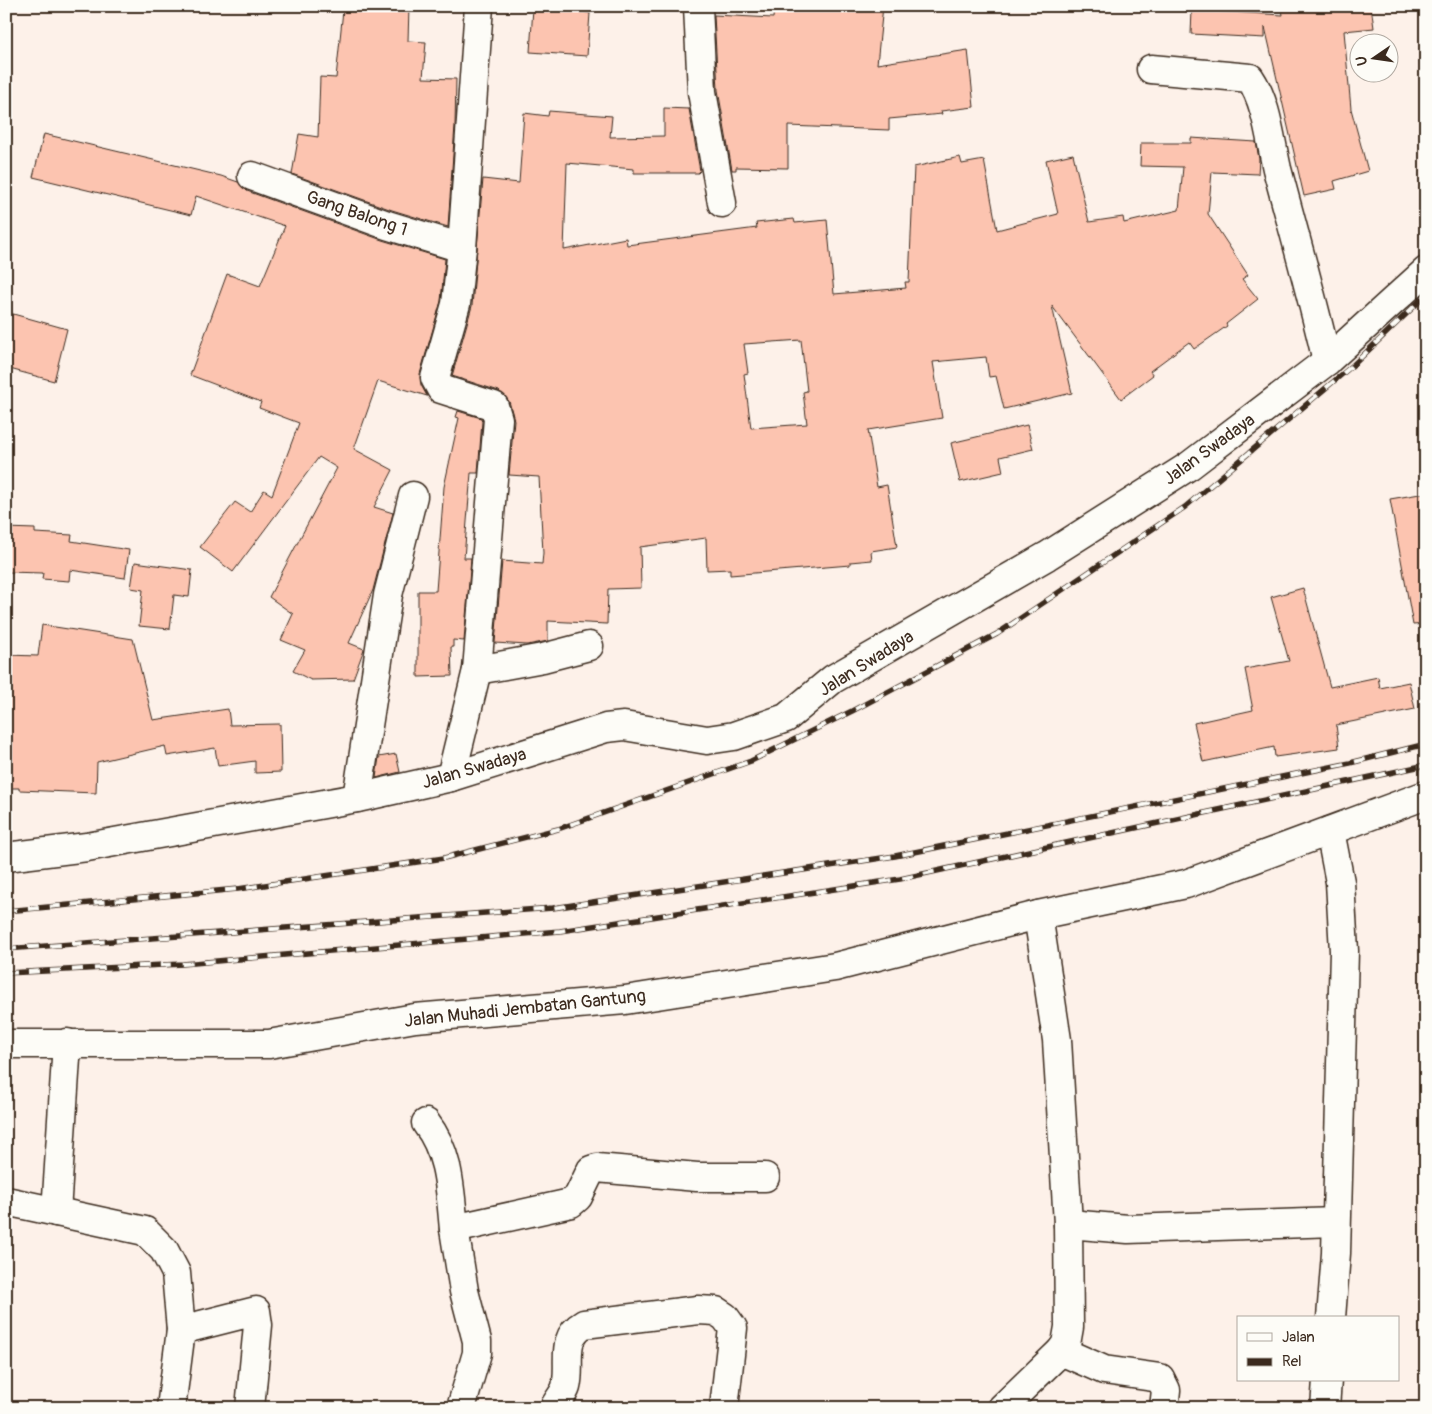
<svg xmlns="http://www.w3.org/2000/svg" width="1432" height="1414" viewBox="0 0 1432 1414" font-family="Pangolin,sans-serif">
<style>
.building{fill:#fcc4b0;stroke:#3b2a1e;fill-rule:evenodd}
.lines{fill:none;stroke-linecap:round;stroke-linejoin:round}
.minor-casing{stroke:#3b2a1e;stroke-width:31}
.minor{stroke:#fdfcf7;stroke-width:28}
.rail-casing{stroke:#3b2a1e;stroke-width:5.5}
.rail{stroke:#fdfcf7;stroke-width:4;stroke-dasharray:11;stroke-linecap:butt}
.labels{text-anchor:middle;stroke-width:4;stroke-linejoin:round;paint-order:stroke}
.street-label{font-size:18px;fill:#3b2a1e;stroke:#fdfcf7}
</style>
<rect width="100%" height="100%" fill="#fdf1e9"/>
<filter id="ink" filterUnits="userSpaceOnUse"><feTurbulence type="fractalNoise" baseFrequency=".02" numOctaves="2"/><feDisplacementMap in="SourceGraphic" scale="10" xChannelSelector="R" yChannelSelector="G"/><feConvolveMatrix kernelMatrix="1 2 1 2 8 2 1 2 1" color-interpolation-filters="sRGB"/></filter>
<g filter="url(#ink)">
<!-- building -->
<g class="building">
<polygon points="376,6 409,7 408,41 426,42 423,78 456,79 455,125 448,227 392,210 292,174 299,134 318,137 320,77 336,78 343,10 376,12"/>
<polygon points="774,6 883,6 877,64 968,50 974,107 941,111 942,114 889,119 889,130 788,126 788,168 736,167 736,170 732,170 718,90 714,15 773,18"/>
<polygon points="1306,6 1371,6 1374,28 1344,31 1351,109 1368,171 1334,181 1336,189 1304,196 1265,27 1265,38 1191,34 1192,10 1283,15 1282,9"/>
<polygon points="533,8 590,13 587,56 530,52"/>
<path d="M664,108L689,109L700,171L698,173H634V169L567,163L564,250L626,238L627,245L757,228L756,223L794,219L795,223L827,220L834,294L906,288L905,282H909L914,167L960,157L962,164L984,160L997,230L1058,214L1046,160L1073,154L1089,222L1123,217L1124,223L1179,210L1183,167L1140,166L1141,143H1191V138L1256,142L1259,159L1258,174L1212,172L1208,214L1248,275L1242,279L1258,299L1226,324L1227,326L1194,349L1189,342L1150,371L1153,375L1121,399L1052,306L1072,393L1004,409L996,376L989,377L986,357L933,362L942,418L868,430L877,487L887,485L897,547L871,551L872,560L850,562V565L730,575V569L707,570L706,538L640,547L641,588L608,589L607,624L548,621V641L527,645L495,643L502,561L542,564L543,553L539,477L509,475L514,420L509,401L499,391L452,376L472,306L483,179L519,183L524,113L548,116L549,111L612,116L610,137L664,136ZM801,340L807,391L803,392L807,424L751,428L744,374L748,373L744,344Z"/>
<polygon points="44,134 221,176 238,182 247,191 382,240 445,259 441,301 420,374 421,385 427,396 378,381 354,449 393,470 374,507 393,513 373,590 349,643 364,649 353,679 311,680 293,671 305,650 281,640 293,614 269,597 337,468 319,457 233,572 200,547 235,502 250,512 264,490 272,495 299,423 259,408 261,402 190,375 227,274 260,286 285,226 196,196 191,215 33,177"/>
<polygon points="6,312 67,329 54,381 6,368"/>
<polygon points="458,411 481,418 482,421 478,473 471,473 464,558 471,558 464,641 453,640 453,647 451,647 452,676 418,677 418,591 436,591 444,487 459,418 456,417"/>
<polygon points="1027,425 1033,449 1000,457 1003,472 960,482 951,443"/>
<polygon points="1426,493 1426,624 1413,625 1390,499"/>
<polygon points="6,528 35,529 35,533 72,535 71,541 129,550 125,578 70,570 69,581 42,579 43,573 6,572"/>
<polygon points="135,562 192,570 189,597 174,595 170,629 139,626 143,590 131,588"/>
<polygon points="1303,588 1330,687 1378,677 1380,688 1409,682 1415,709 1336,725 1339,748 1275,757 1274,747 1203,762 1194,723 1253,710 1245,669 1289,661 1271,597"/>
<polygon points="42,625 133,639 153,720 228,709 230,725 280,724 281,772 255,773 255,761 218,766 215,748 167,756 165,746 97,762 96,793 19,790 19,788 6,788 6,655 38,656"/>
<polygon points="396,754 400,772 376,778 379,757"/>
</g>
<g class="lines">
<defs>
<g id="minor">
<polyline points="698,6 702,92 722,203"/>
<path d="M1151,69L1250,78C1267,103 1270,139 1277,169C1294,233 1312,296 1327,361"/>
<polyline points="252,176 387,225 462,248"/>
<polyline points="477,670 543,658 589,646"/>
<polyline points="451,777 477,670 498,419 494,406 441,389 435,378 456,304 462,248 479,6"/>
<polyline points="357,798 388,595 413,496"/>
<polyline points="1330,831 1340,882 1344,951 1336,1253 1331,1318"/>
<polyline points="6,857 87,847 357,798 451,777 606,728 624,726 707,740 734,736 786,718 833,679 1047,556 1189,466 1327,361 1426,271"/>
<polyline points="6,1044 269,1044 415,1018 625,1000 835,967 1038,915 1186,884 1426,795"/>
<path d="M426,1123C450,1154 450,1191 454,1229L571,1203L578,1197L591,1170L597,1168L697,1177H765"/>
<polyline points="6,1201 145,1231 164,1250 176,1273 181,1330 171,1408"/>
<polyline points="56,1212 67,1043"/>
<polyline points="1068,1224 1128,1229 1336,1222"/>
<polyline points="454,1229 464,1291 477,1341 477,1353 461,1408"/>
<polyline points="181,1330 256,1311 258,1325 250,1408"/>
<polyline points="1061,1351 1104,1370 1160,1378 1166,1390 1164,1408"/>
<path d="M554,1408C557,1401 564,1394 566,1387C572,1364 559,1338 584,1324L698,1310L716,1311L725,1317L733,1328L724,1408"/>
<polyline points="1002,1408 1061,1351 1066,1344 1069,1327 1068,1224 1057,1040 1038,915"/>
<polyline points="1325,1408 1327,1380"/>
</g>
</defs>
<!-- minor casing -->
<use href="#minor" class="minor-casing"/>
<!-- minor -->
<use href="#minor" class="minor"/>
<defs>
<g id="rail">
<polyline points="6,911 238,889 444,858 558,829 751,761 852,711 997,634 1185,507 1353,365 1426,295"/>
<polyline points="6,949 553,908 895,856 1350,763 1426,744"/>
<polyline points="6,973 183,964 560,931 900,879 1426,765"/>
</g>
</defs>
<!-- rail casing -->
<use href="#rail" class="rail-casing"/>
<!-- rail -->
<use href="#rail" class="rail"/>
</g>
</g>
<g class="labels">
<!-- street labels -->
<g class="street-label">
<text transform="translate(357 213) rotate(19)" y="6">Gang Balong 1</text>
<text transform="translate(1209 449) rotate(-36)" y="6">Jalan Swadaya</text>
<text transform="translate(866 663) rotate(-32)" y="6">Jalan Swadaya</text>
<text transform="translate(474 768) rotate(-16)" y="6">Jalan Swadaya</text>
<text transform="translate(525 1008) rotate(-6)" y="6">Jalan Muhadi Jembatan Gantung</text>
</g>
</g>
<!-- margin -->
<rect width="1432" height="1414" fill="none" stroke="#fdfcf7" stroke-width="25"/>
<rect x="12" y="12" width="1407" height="1389" fill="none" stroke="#3b2a1e" stroke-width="2" filter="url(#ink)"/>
<!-- legend -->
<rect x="1237" y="1316" width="162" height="65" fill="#fdfcf7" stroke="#afa8a0"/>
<rect x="1247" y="1333" width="25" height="8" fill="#fdfcf7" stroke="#afa8a0"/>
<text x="1282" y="1342" font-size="15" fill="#3b2a1e">Jalan</text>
<rect x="1247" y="1358" width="25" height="8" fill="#3b2a1e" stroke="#afa8a0"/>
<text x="1282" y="1366" font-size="15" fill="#3b2a1e">Rel</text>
<!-- north arrow -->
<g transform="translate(1374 58) rotate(257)"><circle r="24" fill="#fdfcf7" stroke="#afa8a0"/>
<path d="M0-4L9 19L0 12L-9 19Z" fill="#3b2a1e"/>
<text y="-8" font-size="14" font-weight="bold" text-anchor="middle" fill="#3b2a1e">U</text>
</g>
</svg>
